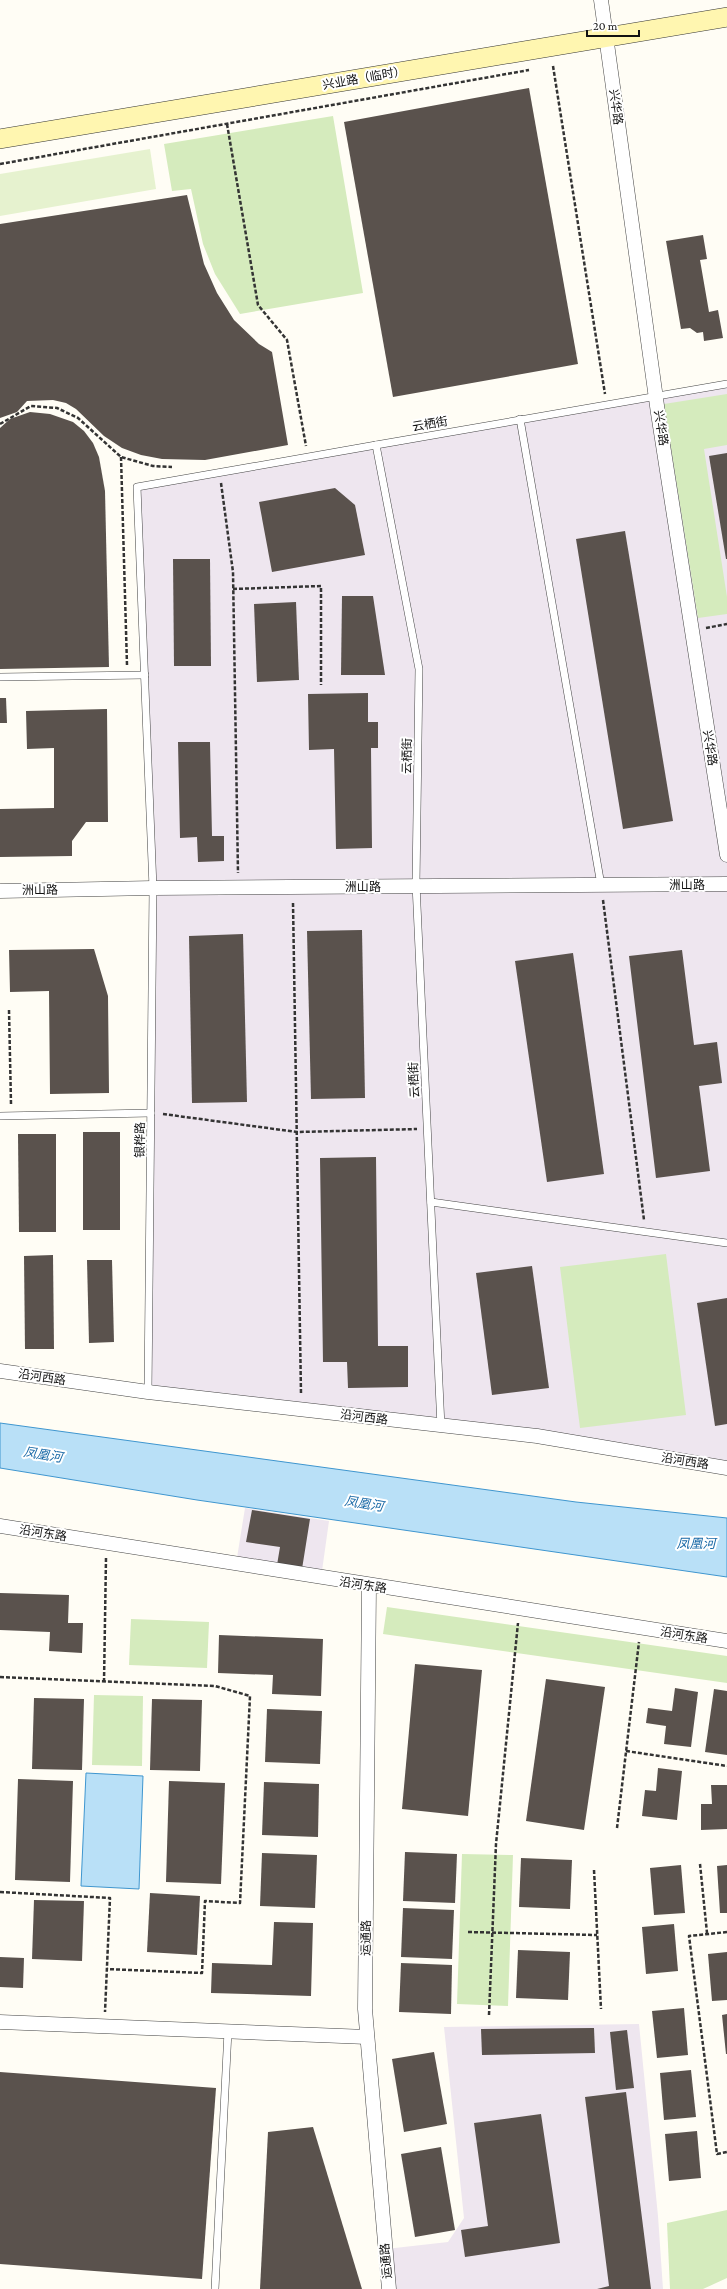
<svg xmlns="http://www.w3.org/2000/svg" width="727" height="2289" viewBox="0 0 727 2289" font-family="'Crimson Pro','Noto Sans SC',serif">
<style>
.industrial{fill:#eee6ef}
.green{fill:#d5ebbd}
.pitch{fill:#e6f2cf}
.water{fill:#b9e0f7;stroke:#3f96cf}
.building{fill:#5a524d}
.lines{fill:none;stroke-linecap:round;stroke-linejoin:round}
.lane-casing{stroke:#444;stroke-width:8}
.street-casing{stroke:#444;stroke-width:15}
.secondary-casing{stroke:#333;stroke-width:20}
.path{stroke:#333;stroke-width:2.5;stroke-dasharray:4 2;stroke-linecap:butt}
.lane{stroke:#fff;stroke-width:7}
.street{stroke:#fff;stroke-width:14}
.secondary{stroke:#fff6b0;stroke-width:19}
.labels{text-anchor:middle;stroke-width:4;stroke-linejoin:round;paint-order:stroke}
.street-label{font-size:12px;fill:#111;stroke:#fff}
.water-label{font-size:13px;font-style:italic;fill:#1768a6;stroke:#fff}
</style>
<rect width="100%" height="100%" fill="#fffdf5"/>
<!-- industrial -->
<g class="industrial">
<polygon points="727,385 727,1462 149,1392 153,888 137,488"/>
<polygon points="245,1508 329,1521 321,1578 236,1564"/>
<polygon points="639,2024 658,2216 663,2289 389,2289 386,2249 448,2242 464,2218 444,2027"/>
</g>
<!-- green -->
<g class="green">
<polygon points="333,116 363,293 240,314 215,274 203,244 191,189 172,191 164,144"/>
<polygon points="727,394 727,445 704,449 727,597 727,614 698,618 664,404"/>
<polygon points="666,1254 686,1415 580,1428 560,1267"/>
<polygon points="387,1607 727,1656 727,1683 383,1634"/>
<polygon points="131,1619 209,1622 207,1668 129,1665"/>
<polygon points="94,1695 143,1696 142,1766 92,1765"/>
<polygon points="462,1854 513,1855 508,2006 457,2004"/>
<polygon points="727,2210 727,2278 703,2289 670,2289 667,2223"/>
</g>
<!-- pitch -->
<polygon class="pitch" points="150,149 156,189 0,216 0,174"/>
<!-- water -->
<g class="water">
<polygon points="0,1423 576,1502 727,1518 727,1577 197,1500 0,1468"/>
<polygon points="86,1773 143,1776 139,1889 81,1886"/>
</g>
<!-- building -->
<g class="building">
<polygon points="529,88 578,364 393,397 344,122"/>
<polygon points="187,195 204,264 217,293 234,320 259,344 272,352 288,445 205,460 162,459 141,455 122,448 104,436 76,409 66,403 53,400 27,401 17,412 0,418 0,224"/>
<polygon points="703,235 707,259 700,260 709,312 718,310 723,338 704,341 703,332 697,333 690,328 681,329 666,241"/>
<polygon points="30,412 50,414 73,422 84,431 93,443 99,457 105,491 109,667 0,669 0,428 10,419"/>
<polygon points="727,453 727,559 726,559 709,456"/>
<polygon points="335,488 355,505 365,555 272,572 259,502"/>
<polygon points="625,531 673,821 623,829 576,539"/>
<polygon points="173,559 210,559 211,666 174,666"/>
<polygon points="342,596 373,596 385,675 341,675"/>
<polygon points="296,602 299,680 257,682 254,604"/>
<polygon points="368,693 368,722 378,722 378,748 371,748 372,848 336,849 334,749 309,750 308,694"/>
<polygon points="0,698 6,698 7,723 0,723"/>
<polygon points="107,709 108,822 86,822 72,841 72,856 0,857 0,809 54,808 54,748 27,749 26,711"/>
<polygon points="178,742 210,742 212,836 224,836 224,861 198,862 197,837 180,838"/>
<polygon points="362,930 365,1098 311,1099 307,931"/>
<polygon points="243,934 247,1102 192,1103 189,936"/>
<polygon points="94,949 108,996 109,1093 50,1094 49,991 10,992 9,950"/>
<polygon points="682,950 694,1045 717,1042 722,1083 699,1086 710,1171 656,1178 629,956"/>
<polygon points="573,953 604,1174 547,1182 515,961"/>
<rect x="83" y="1132" width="37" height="98"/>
<polygon points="18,1134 56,1134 56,1232 19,1232"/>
<polygon points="376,1157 378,1346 408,1346 408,1387 348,1388 347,1362 323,1362 320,1158"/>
<polygon points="53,1255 54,1349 25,1349 24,1256"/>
<polygon points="87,1260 112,1260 114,1342 89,1343"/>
<polygon points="532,1266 549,1388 492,1395 476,1273"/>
<polygon points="727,1298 727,1424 715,1426 697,1303"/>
<polygon points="252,1510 310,1519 302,1569 277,1565 280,1547 246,1542"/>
<polygon points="0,1593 69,1595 68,1623 83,1623 82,1653 49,1651 50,1632 0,1630"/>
<polygon points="219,1635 323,1639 321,1696 272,1694 273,1675 218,1673"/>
<polygon points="415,1664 482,1670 468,1816 402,1809"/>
<polygon points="546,1679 605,1687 584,1830 526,1821"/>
<polygon points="675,1688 698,1692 691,1747 664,1744 666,1726 646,1723 648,1708 672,1711"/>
<polygon points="714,1689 727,1691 727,1755 705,1752"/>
<polygon points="34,1698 84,1699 82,1770 32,1769"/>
<polygon points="152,1699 202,1700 200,1771 150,1770"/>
<polygon points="267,1709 322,1711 320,1764 265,1762"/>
<polygon points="658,1768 682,1771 677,1820 642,1816 645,1790 656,1791"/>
<polygon points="18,1779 73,1781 70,1882 15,1880"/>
<polygon points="169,1781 225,1783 221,1884 166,1882"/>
<polygon points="264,1782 319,1784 318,1837 262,1835"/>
<polygon points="711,1785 727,1785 727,1829 701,1830 701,1804 712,1804"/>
<polygon points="405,1852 457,1854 455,1903 403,1901"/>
<polygon points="262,1853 317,1855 315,1908 260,1906"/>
<polygon points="521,1858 572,1860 570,1909 519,1907"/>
<polygon points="681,1865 685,1913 654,1915 650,1868"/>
<polygon points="727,1865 727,1913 720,1913 717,1866"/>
<polygon points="150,1893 200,1896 197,1955 147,1952"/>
<polygon points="34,1900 84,1901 82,1961 32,1959"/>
<polygon points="403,1908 454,1910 452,1959 401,1957"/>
<polygon points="274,1922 313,1923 311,1996 211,1993 212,1963 272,1965"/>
<polygon points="674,1924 678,1971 646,1974 642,1927"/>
<polygon points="518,1950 570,1952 568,2000 516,1998"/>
<polygon points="727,1952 727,2000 712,2001 708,1954"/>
<polygon points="0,1957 24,1958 23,1988 0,1987"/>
<polygon points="401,1963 452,1965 451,2014 399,2012"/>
<polygon points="684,2008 688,2055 657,2058 652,2011"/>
<polygon points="727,2014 727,2054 726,2054 722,2015"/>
<polygon points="594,2028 595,2053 482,2055 481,2029"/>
<polygon points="627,2030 634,2088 616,2090 610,2032"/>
<polygon points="434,2052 447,2124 404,2132 392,2059"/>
<polygon points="691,2070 696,2117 664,2120 660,2073"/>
<polygon points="0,2072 216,2088 202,2279 0,2264"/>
<polygon points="626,2092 651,2289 597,2289 609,2286 585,2097"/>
<polygon points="541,2114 560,2243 465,2257 461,2230 488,2226 474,2123"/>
<polygon points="313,2127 362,2289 260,2289 268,2132"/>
<polygon points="697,2131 701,2178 669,2181 665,2134"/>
<polygon points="441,2147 455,2230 415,2237 401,2154"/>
</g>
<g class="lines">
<defs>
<g id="lane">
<polyline points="520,419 601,885"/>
<polyline points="0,677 145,675"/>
<polyline points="0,1116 151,1113"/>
<polyline points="431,1202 727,1243"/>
<polyline points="148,1392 153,888 137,487 376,445"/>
<polyline points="441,1427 416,884 419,669 376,445 727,384"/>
<polyline points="215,2289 228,2031"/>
</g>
<g id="street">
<polyline points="601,0 658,413 727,855"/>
<polyline points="0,891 153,888 727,884"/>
<polyline points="0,1371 148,1392 537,1436 727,1468"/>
<polyline points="0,1526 727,1641"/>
<polyline points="369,1586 365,2009 389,2289"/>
<polyline points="0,2022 367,2037"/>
</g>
<polyline id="secondary" points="0,139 727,17"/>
</defs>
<!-- lane casing -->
<use href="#lane" class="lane-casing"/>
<!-- street casing -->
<use href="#street" class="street-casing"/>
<!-- secondary casing -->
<use href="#secondary" class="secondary-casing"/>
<!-- path -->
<g class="path">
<polyline points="553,66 605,394"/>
<polyline points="227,124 258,305 287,340 306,446"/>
<polyline points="0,164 529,70"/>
<polyline points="0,424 31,406 57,408 78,418 121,457 153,466 172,467"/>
<polyline points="121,457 127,665"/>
<polyline points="221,483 233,572 238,873"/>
<polyline points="233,589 321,586 321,685"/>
<polyline points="706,628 727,624"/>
<polyline points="603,900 644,1220"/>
<polyline points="293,903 301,1394"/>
<polyline points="9,1010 11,1104"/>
<polyline points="163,1114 297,1132 417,1129"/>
<polyline points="0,1677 215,1686 250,1696 240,1903 205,1901 202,1973 107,1969"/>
<polyline points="104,1682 106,1558"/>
<polyline points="626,1751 727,1766"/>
<polyline points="617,1828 639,1642"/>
<polyline points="700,1864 707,1933"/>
<polyline points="594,1870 601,2009"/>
<polyline points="0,1892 110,1898 105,2012"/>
<polyline points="468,1932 597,1935"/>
<polyline points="727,1932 689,1936 717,2154 727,2152"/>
<polyline points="489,2015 496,1844 518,1623"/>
</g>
<!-- lane -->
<use href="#lane" class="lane"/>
<!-- street -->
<use href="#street" class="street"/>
<!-- secondary -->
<use href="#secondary" class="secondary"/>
</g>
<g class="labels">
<!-- street labels -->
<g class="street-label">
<text transform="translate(364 78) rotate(-10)" y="4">兴业路（临时）</text>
<text transform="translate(616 107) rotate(82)" y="4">兴华路</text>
<text transform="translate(430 424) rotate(-10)" y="4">云栖街</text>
<text transform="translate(661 428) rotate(81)" y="4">兴华路</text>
<text transform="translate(710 748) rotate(81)" y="4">兴华路</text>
<text transform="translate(407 756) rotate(-89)" y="4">云栖街</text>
<text x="687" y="889">洲山路</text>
<text x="363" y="891">洲山路</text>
<text transform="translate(40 890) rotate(-1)" y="4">洲山路</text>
<text transform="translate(414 1080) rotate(-93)" y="4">云栖街</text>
<text transform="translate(140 1140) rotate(-89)" y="4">银桦路</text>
<text transform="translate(42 1377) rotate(8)" y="4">沿河西路</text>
<text transform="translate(364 1417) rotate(7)" y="4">沿河西路</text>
<text transform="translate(685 1461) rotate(9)" y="4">沿河西路</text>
<text transform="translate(43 1533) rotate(9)" y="4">沿河东路</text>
<text transform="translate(363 1585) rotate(9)" y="4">沿河东路</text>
<text transform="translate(684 1635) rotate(9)" y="4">沿河东路</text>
<text transform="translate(366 1938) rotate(-89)" y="4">运通路</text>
<text transform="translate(386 2261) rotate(-95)" y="4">运通路</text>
</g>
<!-- water labels -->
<g class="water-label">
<text transform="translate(43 1454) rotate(9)" y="5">凤凰河</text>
<text transform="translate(364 1503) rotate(9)" y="5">凤凰河</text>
<text x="696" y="1548">凤凰河</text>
</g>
</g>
<!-- scale -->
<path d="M587 30v6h52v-6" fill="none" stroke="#111111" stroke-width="2"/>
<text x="593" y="30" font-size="12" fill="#111111" stroke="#ffffff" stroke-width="3" paint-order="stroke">20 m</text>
</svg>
